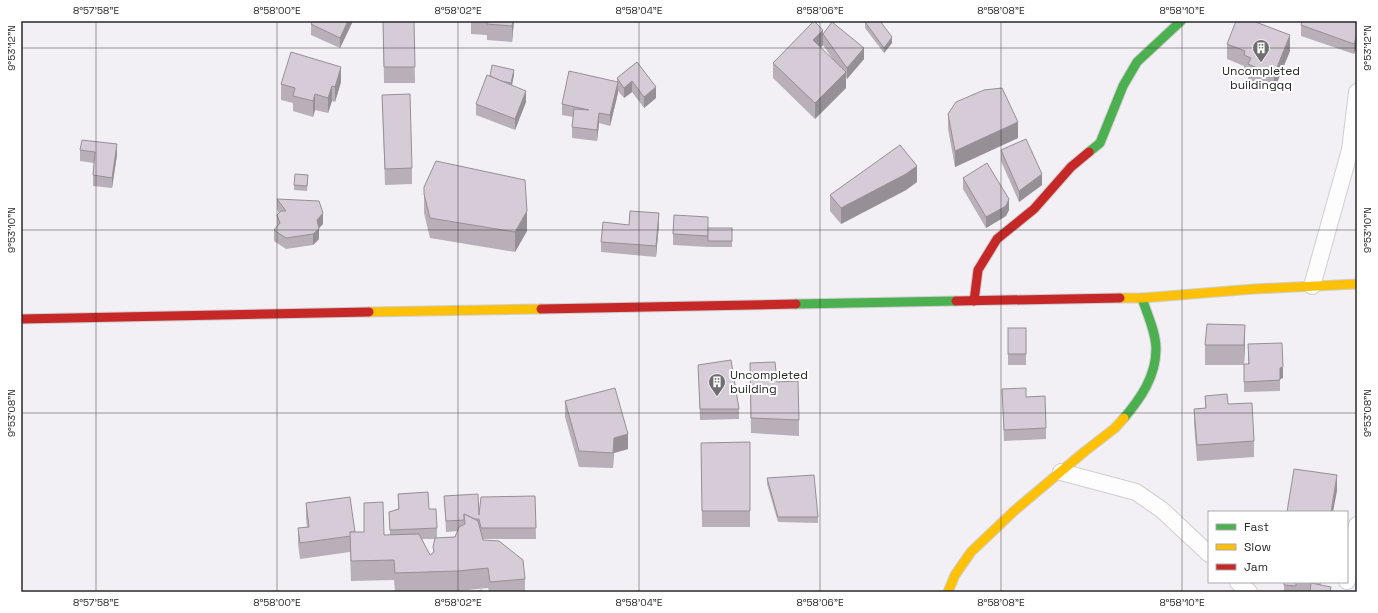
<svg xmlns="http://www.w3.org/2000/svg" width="1378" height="613" viewBox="0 0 1378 613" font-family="'Space Grotesk',sans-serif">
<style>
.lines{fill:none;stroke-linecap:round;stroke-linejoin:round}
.street-casing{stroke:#cfced1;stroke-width:18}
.fast-casing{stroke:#cfced1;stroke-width:11}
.slow-casing{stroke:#cfced1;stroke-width:11}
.jam-casing{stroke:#cfced1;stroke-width:11}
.street{stroke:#fdfdfd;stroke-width:16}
.fast{stroke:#4caf50;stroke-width:9}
.slow{stroke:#ffc107;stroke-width:9}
.jam{stroke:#c62828;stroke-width:9}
.wall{fill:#b8afb9;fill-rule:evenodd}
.shaded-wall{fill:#968f96}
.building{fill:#d6ccd7;stroke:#968f96}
.ticks{fill:none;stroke:#28282a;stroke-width:1;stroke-opacity:0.45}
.labels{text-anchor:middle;stroke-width:4;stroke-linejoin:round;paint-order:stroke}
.poi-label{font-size:12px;fill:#28282a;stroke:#fff}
.neatline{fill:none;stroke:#28282a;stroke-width:1.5}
.ticks-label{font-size:10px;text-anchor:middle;fill:#28282a}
</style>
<rect width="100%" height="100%" fill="#f2f0f4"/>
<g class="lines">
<defs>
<g id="street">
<polyline points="1312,286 1350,150 1357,92"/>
<polyline points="1061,472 1136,492 1162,510 1209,554"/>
<polyline points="1357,525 1352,551 1357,553"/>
<polyline points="1347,581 1352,551"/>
<polyline points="1238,582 1249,592"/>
</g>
<g id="fast">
<polyline points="1089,152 1100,143 1123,86 1137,62 1181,21"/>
<polyline points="796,304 956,301"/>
<path d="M1124,418C1141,398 1156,376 1156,349C1156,332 1147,314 1142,298"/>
</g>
<g id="slow">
<polyline points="1120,298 1142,298 1254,289 1357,284"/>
<polyline points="369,312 541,309"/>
<polyline points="948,592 955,575 971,552 1014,511 1084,452 1115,428 1124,418"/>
</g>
<g id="jam">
<polyline points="956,301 1120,298"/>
<polyline points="974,301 978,270 997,239 1034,209 1071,167 1089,152"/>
<polyline points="541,309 796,304"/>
<polyline points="21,319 369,312"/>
</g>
</defs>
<!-- street casing -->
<use href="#street" class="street-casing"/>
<!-- fast casing -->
<use href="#fast" class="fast-casing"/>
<!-- slow casing -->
<use href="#slow" class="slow-casing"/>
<!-- jam casing -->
<use href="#jam" class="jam-casing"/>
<!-- street -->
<use href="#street" class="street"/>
<!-- fast -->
<use href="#fast" class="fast"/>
<!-- slow -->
<use href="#slow" class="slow"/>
<!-- jam -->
<use href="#jam" class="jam"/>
</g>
<!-- wall -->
<g class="wall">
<polygon points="313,21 353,21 340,48 311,35 311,24"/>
<polygon points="383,21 414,21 415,83 384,83"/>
<polygon points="471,21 514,21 512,42 487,40 487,35 471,34"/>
<polygon points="1302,21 1357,21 1357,45 1354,54 1301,36 1301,25"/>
<polygon points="865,22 892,43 884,53 865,28"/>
<path d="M823,34L864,59L847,79L846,77V88L815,119L773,78V63ZM823,45L834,61L821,48Z"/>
<polygon points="1227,44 1290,51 1274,90 1248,80 1248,72 1244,71 1244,66 1227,59"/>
<polygon points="637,62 656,98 644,108 632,92 624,98 618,91 618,93 610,126 599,123 597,141 572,138 572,127 573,117 562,115 562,104 617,82 617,78"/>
<polygon points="514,75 512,85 526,102 515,130 476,115 476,104 490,76"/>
<polygon points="341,82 335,102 332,101 328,113 315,110 313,117 293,111 293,103 281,100 281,84"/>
<polygon points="382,95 412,168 412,184 385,185"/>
<polygon points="948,114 1018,138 955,167 948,129"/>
<polygon points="80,150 117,155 112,188 93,186 93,175 94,163 80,161"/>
<polygon points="1001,150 1042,185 1019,202 1001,161"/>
<polygon points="963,178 1009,210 1006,216 986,228 963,189"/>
<polygon points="308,181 307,191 294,190 294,185"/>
<polygon points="917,182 906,190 841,224 830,211 830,195"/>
<polygon points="424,187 527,231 515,252 430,238 424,213"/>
<polygon points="277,199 323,224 319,228 319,239 313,245 286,249 274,241 274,230 277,226 277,215 279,213 277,209"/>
<polygon points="659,224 656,257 601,252 601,242 629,225"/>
<polygon points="708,228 732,228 732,247 708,247 673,245 673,234"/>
<rect x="1008" y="328" width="18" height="37"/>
<polygon points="1245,344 1244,364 1248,364 1248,344 1283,378 1280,379 1280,391 1244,392 1244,365 1205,365 1205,345"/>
<polygon points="698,365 739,409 739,419 700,420"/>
<polygon points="750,379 777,382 799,420 799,436 751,433"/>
<polygon points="1002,389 1026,397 1046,428 1046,439 1004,441"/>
<polygon points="1205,396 1228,404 1254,441 1254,457 1197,461 1194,424 1194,409 1205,408"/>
<polygon points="565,401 628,449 614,453 613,468 579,467 565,417"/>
<polygon points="750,442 750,527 702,527 701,443"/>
<polygon points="767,478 818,517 818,523 778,522 767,484"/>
<path d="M398,494L429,509L437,528V538L455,537L458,531L446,532L444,496L479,515L535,496L536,539H483L525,579V592H489L488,588L458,591L395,592L394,580L351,581L350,552L300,559L298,544V528L307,527L306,519V503L355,532H364V503L384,535H390L389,512L398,509ZM422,539H435L433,547V553L430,555Z"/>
<polygon points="1284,582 1321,582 1321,585 1331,592 1284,592"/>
</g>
<!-- shaded-wall -->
<g class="shaded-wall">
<polygon points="348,21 353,21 340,48 340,38"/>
<polygon points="513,21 514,21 512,42 512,26"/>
<polygon points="823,30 823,45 813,56 813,40"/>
<polygon points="1357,34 1357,45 1354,54 1354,44"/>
<polygon points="1290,35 1290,51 1274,90 1274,75"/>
<polygon points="892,37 892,43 884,53 884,48"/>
<polygon points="864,48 864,59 847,79 847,68"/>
<polygon points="341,67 341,82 335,102 335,87"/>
<polygon points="514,70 514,75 511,89 511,83"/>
<polygon points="846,72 846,88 815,119 815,103"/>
<polygon points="632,81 632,92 624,98 624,88"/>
<polygon points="618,82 618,93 610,126 610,115"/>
<polygon points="332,86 332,101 328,113 328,98"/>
<polygon points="656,87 656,98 644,108 644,97"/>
<polygon points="526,91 526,102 515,130 515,119"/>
<polygon points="315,94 315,110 313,117 313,101"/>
<polygon points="599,113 599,123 597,141 597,130"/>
<polygon points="1018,122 1018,138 955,167 955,151"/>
<polygon points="117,144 117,155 112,188 112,178"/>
<polygon points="917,166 917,182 906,190 841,224 841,208"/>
<polygon points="1042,174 1042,185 1019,202 1019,191"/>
<polygon points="1009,199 1009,210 1006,216 986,228 986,217"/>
<polygon points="527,211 527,231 515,252 515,232"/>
<polygon points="323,213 323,224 318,229 319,229 319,239 313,245 313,234 317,220"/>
<polygon points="659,213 659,224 656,257 656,246"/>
<polygon points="1245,325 1245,344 1244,365 1244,345"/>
<polygon points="1283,367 1283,378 1280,379 1280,368"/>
<polygon points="628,434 628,449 614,453 613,468 614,438"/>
<polygon points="1337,475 1337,491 1333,512 1331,512"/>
</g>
<!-- building -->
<g class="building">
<polygon points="313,21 348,21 340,38 311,24"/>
<polygon points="383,21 414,21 415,67 384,67"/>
<polygon points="487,21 513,21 512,26 487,24"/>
<polygon points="814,21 823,30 813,40 846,72 815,103 773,63"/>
<polygon points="867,21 880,21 892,37 884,48 865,22"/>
<polygon points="1236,21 1253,21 1290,35 1274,75 1248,64 1251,58 1244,55 1245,51 1227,44"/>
<polygon points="1302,21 1353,21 1357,22 1357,34 1354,44 1301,25"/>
<polygon points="832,22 864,48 847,68 823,34"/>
<polygon points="291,52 341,67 335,87 332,86 328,98 315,94 313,101 293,96 295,88 281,84"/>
<polygon points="637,62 656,87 644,97 632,81 624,88 617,78"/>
<polygon points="492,65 514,70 511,83 501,81 490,76"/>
<polygon points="569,71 618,82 610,115 599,113 597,130 572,127 574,109 589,110 562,104"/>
<polygon points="487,75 526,91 515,119 476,104"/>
<polygon points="1002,88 1018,122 955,151 948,114 956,102 984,90"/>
<polygon points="410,94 412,168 385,169 382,95"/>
<polygon points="1026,139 1042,174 1019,191 1001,150"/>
<polygon points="82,140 117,144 112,178 93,175 95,152 80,150"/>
<polygon points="900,145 917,166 906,174 841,208 830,195"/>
<polygon points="436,161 525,180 527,211 515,232 430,218 424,194 424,187"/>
<polygon points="987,163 1009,199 1006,206 986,217 963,178"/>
<polygon points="295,174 308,175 307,186 294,185"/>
<polygon points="277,199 319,201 323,213 317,220 319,229 313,234 286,238 274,230 280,223 277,215 281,211 286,211"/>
<polygon points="630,211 659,213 656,246 601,242 603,222 629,225"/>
<polygon points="674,215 708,217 708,236 673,234"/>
<rect x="708" y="228" width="24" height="13"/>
<polygon points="1207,324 1245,325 1244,345 1205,345"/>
<rect x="1008" y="328" width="18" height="26"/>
<polygon points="1282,343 1283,367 1280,368 1280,380 1244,382 1244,364 1249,364 1248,344"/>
<polygon points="731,360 739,409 700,409 698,365"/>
<polygon points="775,362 777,382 798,381 799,420 751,418 750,363"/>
<polygon points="615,388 628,434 614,438 613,453 579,451 565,401"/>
<polygon points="1026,388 1026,397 1045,396 1046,428 1004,430 1002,389"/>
<polygon points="1227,394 1228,404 1252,403 1254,441 1197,445 1194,409 1206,408 1205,396"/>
<polygon points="750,442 750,511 702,511 701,443"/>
<polygon points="1294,469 1337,475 1331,512 1287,512"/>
<polygon points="814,475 818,517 778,517 767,478"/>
<polygon points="428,492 429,509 436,509 437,528 390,530 389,512 399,509 398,494"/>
<polygon points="478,494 479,515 481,497 535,496 536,528 481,528 479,519 475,519 464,514 464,520 446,521 444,496"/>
<polygon points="350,497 355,532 350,532 351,536 300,543 298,528 309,527 306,503"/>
<polygon points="383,502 384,535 419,534 430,555 434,552 433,547 435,538 455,537 459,527 465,524 464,514 478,521 483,540 499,541 523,560 525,579 490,582 488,568 458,571 395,573 394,560 351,561 350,532 364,532 364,503"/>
<polygon points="1284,582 1296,582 1296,586 1284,585"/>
<polygon points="1311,583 1331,587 1330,592 1310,592"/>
<polygon points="482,590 482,592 474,592"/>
</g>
<!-- ticks -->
<path class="ticks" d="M96,21V592M277,21V592M458,21V592M639,21V592M820,21V592M1001,21V592M1182,21V592M21,48H1357M21,230H1357M21,413H1357"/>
<!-- icons -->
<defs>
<symbol id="building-pin" viewBox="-11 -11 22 30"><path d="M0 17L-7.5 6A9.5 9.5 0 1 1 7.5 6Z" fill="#6f6e71" stroke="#fff"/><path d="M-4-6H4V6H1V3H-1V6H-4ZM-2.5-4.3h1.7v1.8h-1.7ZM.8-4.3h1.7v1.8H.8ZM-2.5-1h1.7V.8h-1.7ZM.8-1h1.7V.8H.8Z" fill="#fff"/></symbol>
</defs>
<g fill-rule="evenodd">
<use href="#building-pin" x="1251" y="38" width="20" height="27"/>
<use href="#building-pin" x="707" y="372" width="20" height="27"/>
</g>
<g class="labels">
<!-- poi labels -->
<g class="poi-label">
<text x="1261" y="75">Uncompleted<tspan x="1261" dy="14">buildingqq</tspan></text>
<text x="730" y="379" text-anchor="start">Uncompleted<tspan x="730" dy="14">building</tspan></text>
</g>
</g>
<!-- border -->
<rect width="1378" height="613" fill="none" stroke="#ffffff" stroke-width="44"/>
<!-- legend -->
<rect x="1208" y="511" width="140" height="72" fill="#ffffff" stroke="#a9a9aa"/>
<rect x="1216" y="524" width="20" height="6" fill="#4caf50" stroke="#a9a9aa"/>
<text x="1244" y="531" font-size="12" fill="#28282a">Fast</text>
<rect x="1216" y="544" width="20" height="6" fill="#ffc107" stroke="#a9a9aa"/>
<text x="1244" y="551" font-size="12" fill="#28282a">Slow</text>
<rect x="1216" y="564" width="20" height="6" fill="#c62828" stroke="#a9a9aa"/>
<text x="1244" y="571" font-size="12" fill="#28282a">Jam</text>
<rect x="22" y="22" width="1334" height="569" class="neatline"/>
<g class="ticks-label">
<text x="96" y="14">8°57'58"E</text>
<text x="277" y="14">8°58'00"E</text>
<text x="458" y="14">8°58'02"E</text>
<text x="639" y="14">8°58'04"E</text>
<text x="820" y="14">8°58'06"E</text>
<text x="1001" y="14">8°58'08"E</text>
<text x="1182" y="14">8°58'10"E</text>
<text transform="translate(11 48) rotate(-90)" y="4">9°53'12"N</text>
<text transform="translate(1367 48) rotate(-90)" y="4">9°53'12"N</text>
<text transform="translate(11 230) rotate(-90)" y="4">9°53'10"N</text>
<text transform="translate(1367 230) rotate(-90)" y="4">9°53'10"N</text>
<text transform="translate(11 413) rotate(-90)" y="4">9°53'08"N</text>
<text transform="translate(1367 413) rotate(-90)" y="4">9°53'08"N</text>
<text x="96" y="606">8°57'58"E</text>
<text x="277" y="606">8°58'00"E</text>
<text x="458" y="606">8°58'02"E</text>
<text x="639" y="606">8°58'04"E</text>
<text x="820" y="606">8°58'06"E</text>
<text x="1001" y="606">8°58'08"E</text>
<text x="1182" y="606">8°58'10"E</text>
</g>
</svg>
